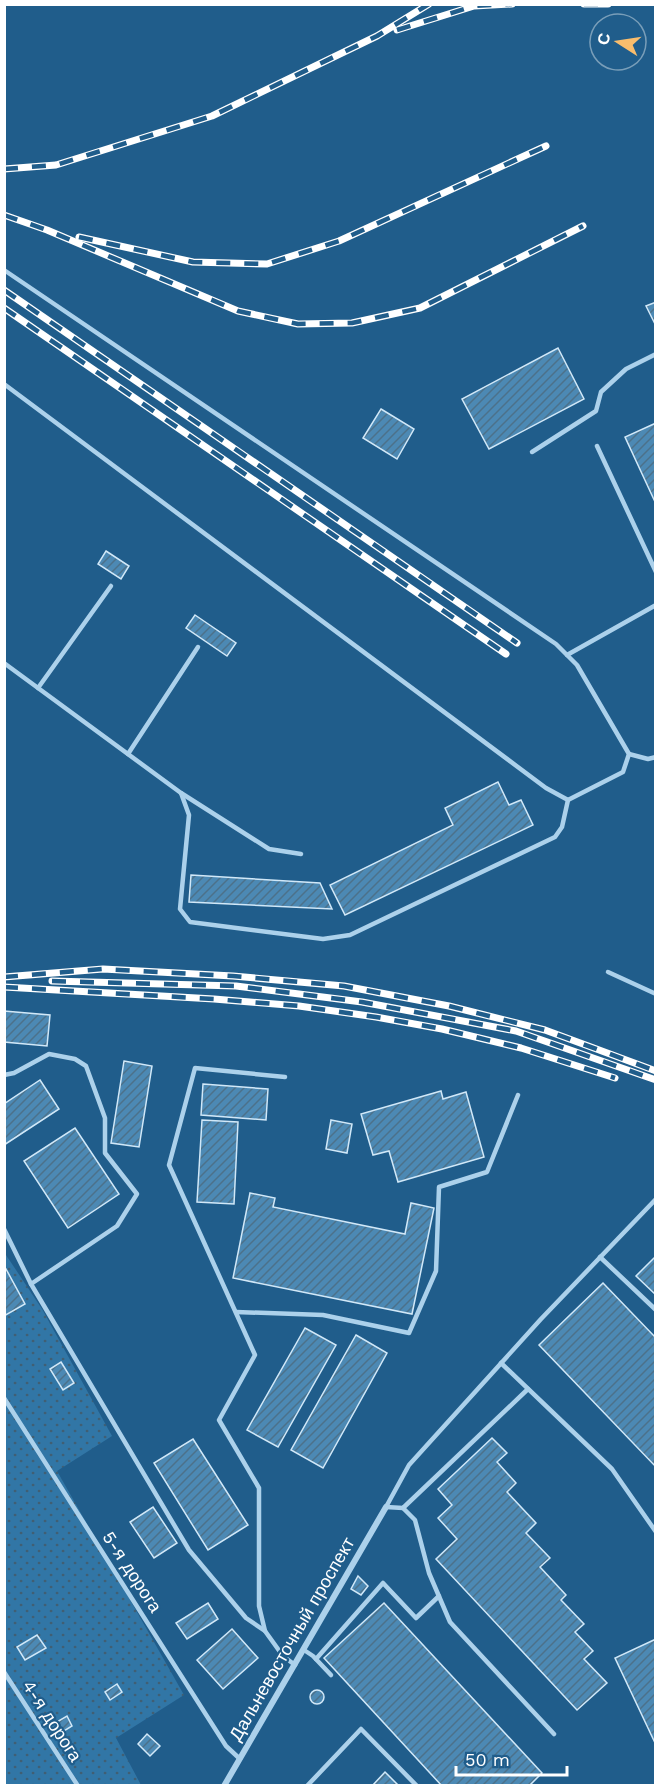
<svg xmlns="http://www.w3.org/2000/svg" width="660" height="1790" viewBox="0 0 660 1790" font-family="'Work Sans',sans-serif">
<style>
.grass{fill:url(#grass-dots)}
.building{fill:url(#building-hatch);stroke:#d1e8f8;stroke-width:1.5}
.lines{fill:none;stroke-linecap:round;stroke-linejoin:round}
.service{stroke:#acd1eb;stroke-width:4.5}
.minor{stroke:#acd1eb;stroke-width:6}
.rail-casing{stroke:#fff;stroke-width:7}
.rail{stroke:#205d8b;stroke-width:4.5;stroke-dasharray:14;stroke-linecap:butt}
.labels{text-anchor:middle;stroke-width:4.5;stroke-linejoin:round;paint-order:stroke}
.street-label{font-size:18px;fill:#fff;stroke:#205d8b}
</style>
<defs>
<pattern id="grass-dots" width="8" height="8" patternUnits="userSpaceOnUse" patternTransform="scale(1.5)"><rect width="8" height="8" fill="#3176a6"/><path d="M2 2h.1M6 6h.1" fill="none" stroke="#405f74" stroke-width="1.8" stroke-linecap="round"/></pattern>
<pattern id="building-hatch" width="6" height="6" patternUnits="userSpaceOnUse" patternTransform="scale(1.5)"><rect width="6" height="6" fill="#4c89b4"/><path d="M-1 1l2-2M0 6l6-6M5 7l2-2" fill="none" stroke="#4c718a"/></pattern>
</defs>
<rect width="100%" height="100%" fill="#205d8b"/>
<!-- grass -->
<polygon class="grass" points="4,1252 42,1309 112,1436 57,1471 184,1695 116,1738 141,1785 5,1785"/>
<!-- building -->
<g class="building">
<polygon points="656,302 656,326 646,306"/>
<polygon points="558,348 584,399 489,449 462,399"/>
<polygon points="381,409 414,429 397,459 363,438"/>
<polygon points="656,423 656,504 625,437"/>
<polygon points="106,551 129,566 121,579 98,564"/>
<polygon points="195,615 236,643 227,656 186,628"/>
<polygon points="498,782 509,805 521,800 533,825 345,915 330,885 453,825 445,808"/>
<polygon points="191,875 320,883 332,909 189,902"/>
<polygon points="4,1011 50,1015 47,1046 4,1042"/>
<polygon points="124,1061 152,1066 139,1147 111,1143"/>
<polygon points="40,1080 59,1109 4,1145 4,1104"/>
<polygon points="203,1084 268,1089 266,1120 201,1115"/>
<polygon points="441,1091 443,1099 466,1092 484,1157 398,1182 389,1151 373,1155 361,1114"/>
<polygon points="202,1120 238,1122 234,1204 197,1202"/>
<polygon points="331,1120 352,1124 347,1153 326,1149"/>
<polygon points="75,1128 119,1194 68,1228 24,1161"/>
<polygon points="250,1193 275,1198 273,1207 405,1234 411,1203 434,1208 412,1314 233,1278"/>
<polygon points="656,1256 656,1295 636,1276"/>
<polygon points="6,1269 25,1304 4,1316 4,1270"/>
<polygon points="603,1283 656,1338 656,1467 539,1345"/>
<polygon points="305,1328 336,1345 278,1447 247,1430"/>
<polygon points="356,1335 387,1353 323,1468 291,1450"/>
<polygon points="61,1362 74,1383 63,1390 50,1369"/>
<polygon points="492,1438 507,1453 497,1462 516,1483 507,1492 536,1523 526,1533 550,1558 540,1567 566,1595 561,1600 584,1624 575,1632 593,1651 584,1659 607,1683 577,1710 436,1559 457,1539 438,1518 452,1505 438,1489"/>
<polygon points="193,1439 248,1525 208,1550 154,1463"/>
<polygon points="153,1507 177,1543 154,1558 130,1522"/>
<polygon points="358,1576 368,1586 361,1595 351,1589"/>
<polygon points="208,1603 218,1619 187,1639 176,1623"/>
<polygon points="384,1603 542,1773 529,1786 442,1786 324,1658"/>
<polygon points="232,1629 258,1658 223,1689 197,1660"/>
<polygon points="37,1635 46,1648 25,1660 17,1647"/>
<polygon points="656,1639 656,1745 615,1658"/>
<polygon points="117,1684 122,1692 110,1700 105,1692"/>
<circle cx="317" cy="1697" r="7"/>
<polygon points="67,1716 72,1726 56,1736 50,1726"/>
<polygon points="147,1734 160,1746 150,1756 138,1744"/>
<polygon points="385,1772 399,1786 372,1786"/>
</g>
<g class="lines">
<!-- service -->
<g class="service">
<polyline points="4,270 556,644 577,665 629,754 623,772 568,800"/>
<polyline points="4,384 546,788 568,800"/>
<polyline points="597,446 656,572"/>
<polyline points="532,452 596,411 601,392 626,369 656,354"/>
<polyline points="567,655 656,605"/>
<polyline points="4,663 181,793 189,815 180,909 190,922 323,939 350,935 555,837 562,827 568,800"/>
<polyline points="38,688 111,586"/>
<polyline points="128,754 198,647"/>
<polyline points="629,754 648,759 656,757"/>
<polyline points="181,793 269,849 301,854"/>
<polyline points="608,972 656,994"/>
<polyline points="4,1075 14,1073 49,1054 75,1059 86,1066 105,1118 105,1153 137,1194 117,1226 31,1284"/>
<polyline points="4,1229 31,1284 189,1550 246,1618 265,1631 283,1656 295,1665"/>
<polyline points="600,1257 656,1310"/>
<polyline points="236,1312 323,1315 409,1333 436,1271 439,1187 487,1172 518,1095"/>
<polyline points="501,1363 612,1469 656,1532"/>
<polyline points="528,1389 403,1508 386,1507 409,1465 541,1319 656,1199"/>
<polyline points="4,1398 226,1746 240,1759"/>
<polyline points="403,1508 415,1520 429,1573 450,1622 554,1734"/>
<polyline points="265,1631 259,1606 259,1488 219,1420 255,1355 169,1165 195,1068 285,1077"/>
<polyline points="304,1650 313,1656 331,1675"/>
<polyline points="316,1659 383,1583 416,1618 439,1596"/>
<polyline points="4,1672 78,1786"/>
<polyline points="307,1786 361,1729 417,1786"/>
</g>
<!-- minor -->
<polyline class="minor" points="224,1786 386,1507"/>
<defs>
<g id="rail">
<polyline points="584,4 608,4"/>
<polyline points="397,30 474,6 512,4"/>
<polyline points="4,169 56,165 212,116 377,36 429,4"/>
<polyline points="4,215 47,230 238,311 298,324 352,323 420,308 583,226"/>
<polyline points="79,237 193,262 267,264 339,241 546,146"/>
<polyline points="4,290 517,643"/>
<polyline points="4,308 506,654"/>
<polyline points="4,977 103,969 233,976 344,986 449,1006 545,1030 656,1071"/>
<polyline points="52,981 236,986 362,1002 516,1031 656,1080"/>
<polyline points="4,987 214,999 299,1006 376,1017 442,1029 521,1048 615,1078"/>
</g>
</defs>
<!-- rail casing -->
<use href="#rail" class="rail-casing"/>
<!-- rail -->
<use href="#rail" class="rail"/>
</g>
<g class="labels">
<!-- street labels -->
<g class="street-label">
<text transform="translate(132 1572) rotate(57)" y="6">5-я дорога</text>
<text transform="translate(292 1639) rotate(-60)" y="6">Дальневосточный проспект</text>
<text transform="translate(52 1721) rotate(57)" y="6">4-я дорога</text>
</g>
</g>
<!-- border -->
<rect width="660" height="1790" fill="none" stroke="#ffffff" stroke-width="12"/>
<!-- north arrow -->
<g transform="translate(618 42) rotate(282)"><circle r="28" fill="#205d8b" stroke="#799eb9" stroke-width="1.5"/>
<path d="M0-4.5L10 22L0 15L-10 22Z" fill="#f9bd6d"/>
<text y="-9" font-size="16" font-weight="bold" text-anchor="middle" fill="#ffffff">С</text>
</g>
<!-- scale -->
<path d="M456 1766v9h111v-9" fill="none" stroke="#ffffff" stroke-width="3"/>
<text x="465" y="1766" font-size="18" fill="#ffffff" stroke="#205d8b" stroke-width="4.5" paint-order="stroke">50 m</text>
</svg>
